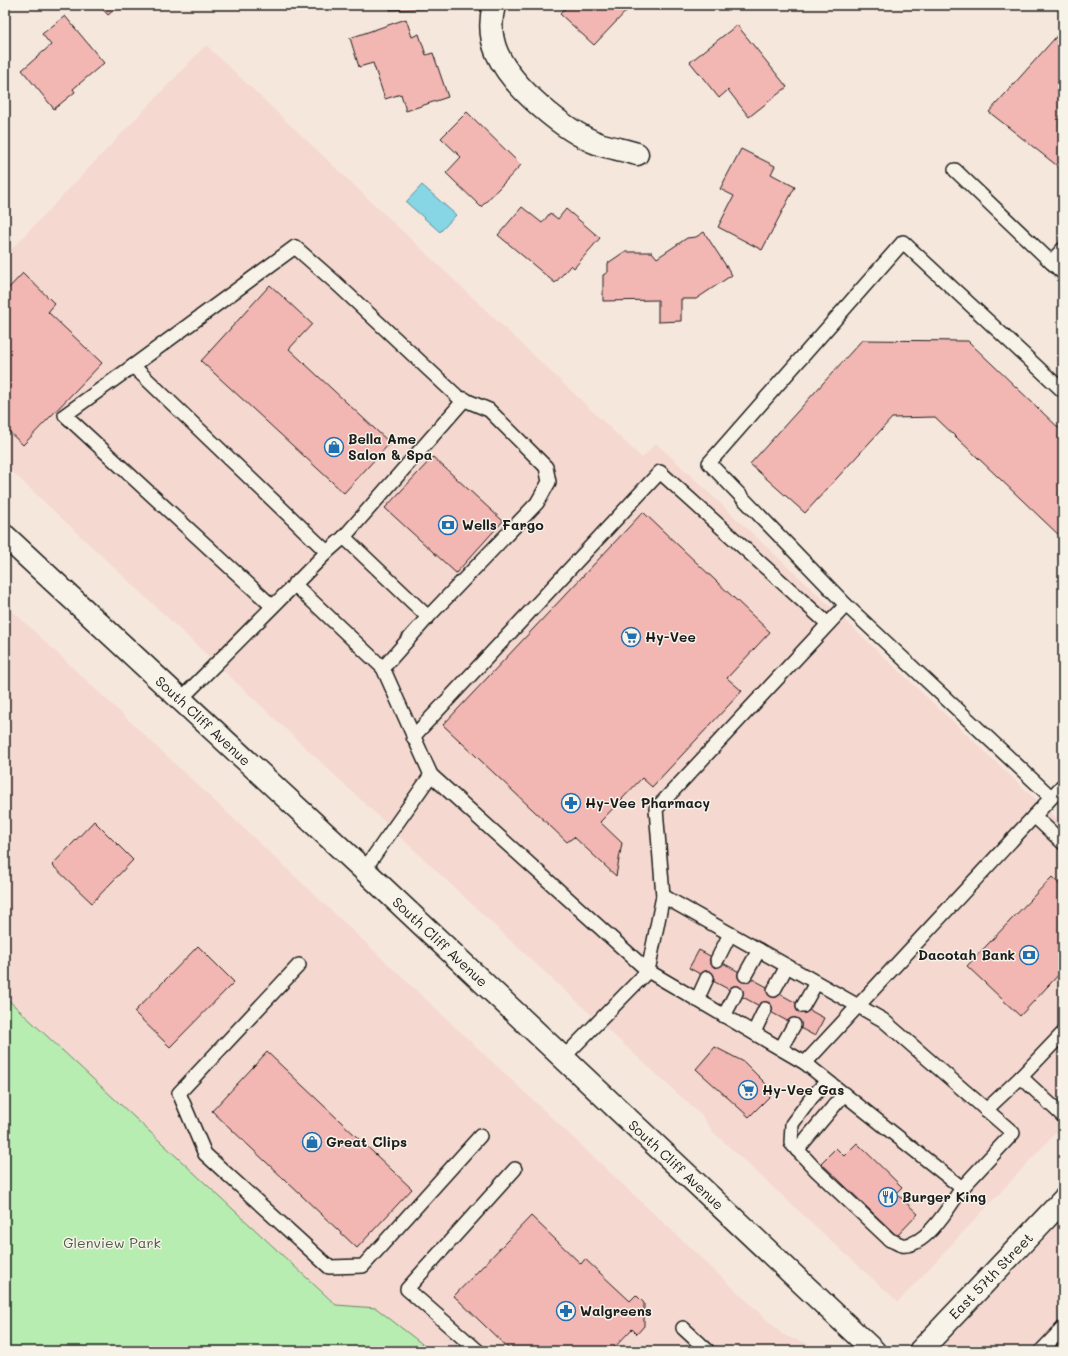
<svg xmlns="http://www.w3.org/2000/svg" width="1068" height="1356" viewBox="0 0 1068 1356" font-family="Mali,sans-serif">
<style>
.built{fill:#f5d8d0}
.green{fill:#b7edb0;stroke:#6a8466}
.water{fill:#87d6e5;stroke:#5c8c95}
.building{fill:#f2b6b3;stroke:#1c1c1c}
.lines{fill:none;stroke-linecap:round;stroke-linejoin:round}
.service-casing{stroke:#1c1c1c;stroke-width:16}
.minor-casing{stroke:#1c1c1c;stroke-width:25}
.secondary-casing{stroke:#1c1c1c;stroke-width:25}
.service{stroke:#f7f3e8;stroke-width:13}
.minor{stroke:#f7f3e8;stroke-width:22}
.secondary{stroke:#f7f3e8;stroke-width:22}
.labels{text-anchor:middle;stroke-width:3;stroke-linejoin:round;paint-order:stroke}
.poi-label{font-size:14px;font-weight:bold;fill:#1c1c1c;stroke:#f7f3e8;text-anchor:start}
.street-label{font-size:14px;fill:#1c1c1c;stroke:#f7f3e8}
.park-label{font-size:14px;fill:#4a5b48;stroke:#f7f3e8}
</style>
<rect width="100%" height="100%" fill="#f6e7dd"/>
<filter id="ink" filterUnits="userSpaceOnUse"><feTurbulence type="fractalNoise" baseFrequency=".025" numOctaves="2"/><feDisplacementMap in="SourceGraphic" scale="8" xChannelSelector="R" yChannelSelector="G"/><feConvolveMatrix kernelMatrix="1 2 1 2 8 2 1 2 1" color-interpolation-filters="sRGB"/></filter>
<g filter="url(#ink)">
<!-- built -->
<g class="built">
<polygon points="206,45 642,458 656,443 1063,825 1063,1125 898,1302 713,1132 702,1116 512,942 5,465 5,256"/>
<polygon points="5,604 782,1334 793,1339 806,1343 815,1351 430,1351 376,1308 336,1305 5,997"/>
<polygon points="1063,1219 1063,1351 937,1351"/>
</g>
<!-- green -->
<polygon class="green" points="5,997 336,1305 376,1308 431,1351 5,1351"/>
<!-- water -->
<polygon class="water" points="422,185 456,215 440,232 406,202"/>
<!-- building -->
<g class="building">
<polygon points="99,5 120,5 108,15"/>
<polygon points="390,5 438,5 439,8 390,10"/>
<polygon points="568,5 632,5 594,45 560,14"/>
<polygon points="65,16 104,63 73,89 75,92 54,109 22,70 51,45 42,34"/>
<polygon points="406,19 412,37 419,34 426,55 433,53 448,97 406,111 401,94 385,99 373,63 359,67 350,38"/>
<polygon points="737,25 787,87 749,117 728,90 719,98 690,62"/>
<polygon points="1063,29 1063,164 1060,168 989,112"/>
<polygon points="467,112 521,165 481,207 446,173 461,157 441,138"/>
<polygon points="741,149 775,166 771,174 795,187 762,250 718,227 734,196 720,189"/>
<polygon points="522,207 542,223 550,213 558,219 566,209 600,238 574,268 571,265 555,283 498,235"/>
<polygon points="704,232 732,275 696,299 681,299 681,321 658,322 658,300 603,301 603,275 608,272 608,263 624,252 652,252 657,258 687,238 696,237"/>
<polygon points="23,273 55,304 48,312 102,363 23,445 5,428 5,292"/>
<polygon points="270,285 312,324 289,349 390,443 344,493 201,361"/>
<polygon points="862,340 968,341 1063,432 1063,539 935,417 892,418 805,513 750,464"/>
<polygon points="433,457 503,521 456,573 385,508"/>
<polygon points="643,512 770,632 727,678 742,691 652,787 642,778 600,822 622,843 616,876 574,837 567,842 443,725"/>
<polygon points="94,821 133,860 92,903 52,865"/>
<polygon points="1052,877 1063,888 1063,970 1020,1016 967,966"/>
<polygon points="198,946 234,982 170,1047 134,1012"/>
<polygon points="699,950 824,1018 815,1036 689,968"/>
<polygon points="715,1047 744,1062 774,1092 749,1117 696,1069"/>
<polygon points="267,1052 412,1189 357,1248 212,1111"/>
<polygon points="857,1143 902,1187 896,1193 918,1214 897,1236 821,1163 836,1148 844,1156"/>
<polygon points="531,1216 581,1264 585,1259 630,1301 636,1295 644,1303 644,1326 637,1334 632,1329 611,1351 511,1351 454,1296"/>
</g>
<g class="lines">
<defs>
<g id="service">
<polyline points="955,170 1051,262"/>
<polyline points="1063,249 1051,262 1063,273"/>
<polyline points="133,366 295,247 336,283 458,397 489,410 546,467 549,482 537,503 428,617"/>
<polyline points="344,537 465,399"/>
<polyline points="294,584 383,668 431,775"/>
<polyline points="846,605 1051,797"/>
<polyline points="272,606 65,415 133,366 327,552 344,537 428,617 383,668"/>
<polyline points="180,700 327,552"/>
<polyline points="413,737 660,472 828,624"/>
<polyline points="1034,816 1063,843"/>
<polyline points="364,870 431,775 648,971 563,1058"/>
<polyline points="663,896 656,809 846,605 709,463 903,242 1063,391"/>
<polygon points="663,896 883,1020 1013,1133 962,1188 805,1063 648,971"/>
<polyline points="717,960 730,934"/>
<polyline points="299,965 179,1093 205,1154 329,1267 363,1266 480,1136"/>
<polyline points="745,975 759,950"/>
<polyline points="774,990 787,966"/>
<polyline points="697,1000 707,978"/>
<polyline points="803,1006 816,983"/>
<polyline points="724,1016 736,993"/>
<polyline points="754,1032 765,1009"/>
<polyline points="781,1048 794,1025"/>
<polyline points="805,1063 1063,785"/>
<polyline points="1021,1077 1063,1033"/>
<path d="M827,1081L812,1097L792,1124L791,1143L817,1171L890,1240C894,1241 898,1244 902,1245C926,1248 950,1205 962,1188"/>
<polyline points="986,1110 1021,1077 1063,1116"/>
<polyline points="797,1150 844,1094"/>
<polyline points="683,1328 708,1351"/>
<polyline points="478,1351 407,1289 515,1169"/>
<polyline points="1041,1351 1063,1328"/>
</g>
<path id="minor" d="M494,5C490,21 490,37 497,53C512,87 564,131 599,144C611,148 625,150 637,154"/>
<g id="secondary">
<polyline points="5,536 364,870 874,1351"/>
<polyline points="920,1351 1063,1200"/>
</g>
</defs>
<!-- service casing -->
<use href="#service" class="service-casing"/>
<!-- minor casing -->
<use href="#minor" class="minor-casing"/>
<!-- secondary casing -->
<use href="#secondary" class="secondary-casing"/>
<!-- service -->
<use href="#service" class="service"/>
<!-- minor -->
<use href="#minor" class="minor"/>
<!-- secondary -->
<use href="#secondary" class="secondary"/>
</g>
</g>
<!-- icons -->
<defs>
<symbol id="shop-ring" viewBox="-11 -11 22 22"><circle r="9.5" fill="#f7f3e8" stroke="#1f6fb2" stroke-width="1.5"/><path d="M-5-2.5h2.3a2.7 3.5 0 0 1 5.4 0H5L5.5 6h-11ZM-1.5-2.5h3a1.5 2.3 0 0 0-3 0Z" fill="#1f6fb2"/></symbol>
<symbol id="bank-ring" viewBox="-11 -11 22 22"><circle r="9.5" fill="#f7f3e8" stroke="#1f6fb2" stroke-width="1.5"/><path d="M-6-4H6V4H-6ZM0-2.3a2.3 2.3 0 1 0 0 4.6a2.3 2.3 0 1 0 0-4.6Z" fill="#1f6fb2"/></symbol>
<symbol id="supermarket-ring" viewBox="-11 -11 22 22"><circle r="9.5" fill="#f7f3e8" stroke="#1f6fb2" stroke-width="1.5"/><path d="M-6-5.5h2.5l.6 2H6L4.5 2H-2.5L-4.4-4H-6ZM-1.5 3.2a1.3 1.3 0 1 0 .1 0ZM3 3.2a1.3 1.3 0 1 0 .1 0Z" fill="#1f6fb2"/></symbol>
<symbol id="pharmacy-ring" viewBox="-11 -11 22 22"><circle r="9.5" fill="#f7f3e8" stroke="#1f6fb2" stroke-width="1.5"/><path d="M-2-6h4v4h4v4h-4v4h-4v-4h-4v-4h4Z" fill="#1f6fb2"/></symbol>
<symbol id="restaurant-ring" viewBox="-11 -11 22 22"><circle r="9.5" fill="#f7f3e8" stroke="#1f6fb2" stroke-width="1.5"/><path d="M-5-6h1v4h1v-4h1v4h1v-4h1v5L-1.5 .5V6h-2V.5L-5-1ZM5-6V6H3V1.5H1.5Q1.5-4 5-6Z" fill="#1f6fb2"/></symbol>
</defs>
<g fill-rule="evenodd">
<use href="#shop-ring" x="323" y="436" width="22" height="22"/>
<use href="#bank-ring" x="437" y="514" width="22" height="22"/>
<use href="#supermarket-ring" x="620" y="626" width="22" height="22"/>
<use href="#pharmacy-ring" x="560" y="792" width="22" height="22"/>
<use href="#bank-ring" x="1018" y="944" width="22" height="22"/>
<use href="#supermarket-ring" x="737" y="1079" width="22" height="22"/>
<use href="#shop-ring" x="301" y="1131" width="22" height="22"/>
<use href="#restaurant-ring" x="877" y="1186" width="22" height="22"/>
<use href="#pharmacy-ring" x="555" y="1300" width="22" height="22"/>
</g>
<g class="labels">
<!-- poi labels -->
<g class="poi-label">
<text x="348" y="444">Bella Ame<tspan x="348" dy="16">Salon &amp; Spa</tspan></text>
<text x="462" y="530">Wells Fargo</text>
<text x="645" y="642">Hy-Vee</text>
<text x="585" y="808">Hy-Vee Pharmacy</text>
<text x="1015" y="960" text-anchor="end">Dacotah Bank</text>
<text x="762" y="1095">Hy-Vee Gas</text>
<text x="326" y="1147">Great Clips</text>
<text x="902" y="1202">Burger King</text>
<text x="580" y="1316">Walgreens</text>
</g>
<!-- street labels -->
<g class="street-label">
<text transform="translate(203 721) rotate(43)" y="5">South Cliff Avenue</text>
<text transform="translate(440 942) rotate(43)" y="5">South Cliff Avenue</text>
<text transform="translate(676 1165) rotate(43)" y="5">South Cliff Avenue</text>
<text transform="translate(991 1276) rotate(-46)" y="5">East 57th Street</text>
</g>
<!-- park labels -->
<g class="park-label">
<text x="112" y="1248">Glenview Park</text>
</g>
</g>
<!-- margin -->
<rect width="1068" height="1356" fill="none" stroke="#f7f3e8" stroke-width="20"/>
<rect x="10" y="10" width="1048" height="1336" fill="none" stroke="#1c1c1c" stroke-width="1.5" filter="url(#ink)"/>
</svg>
